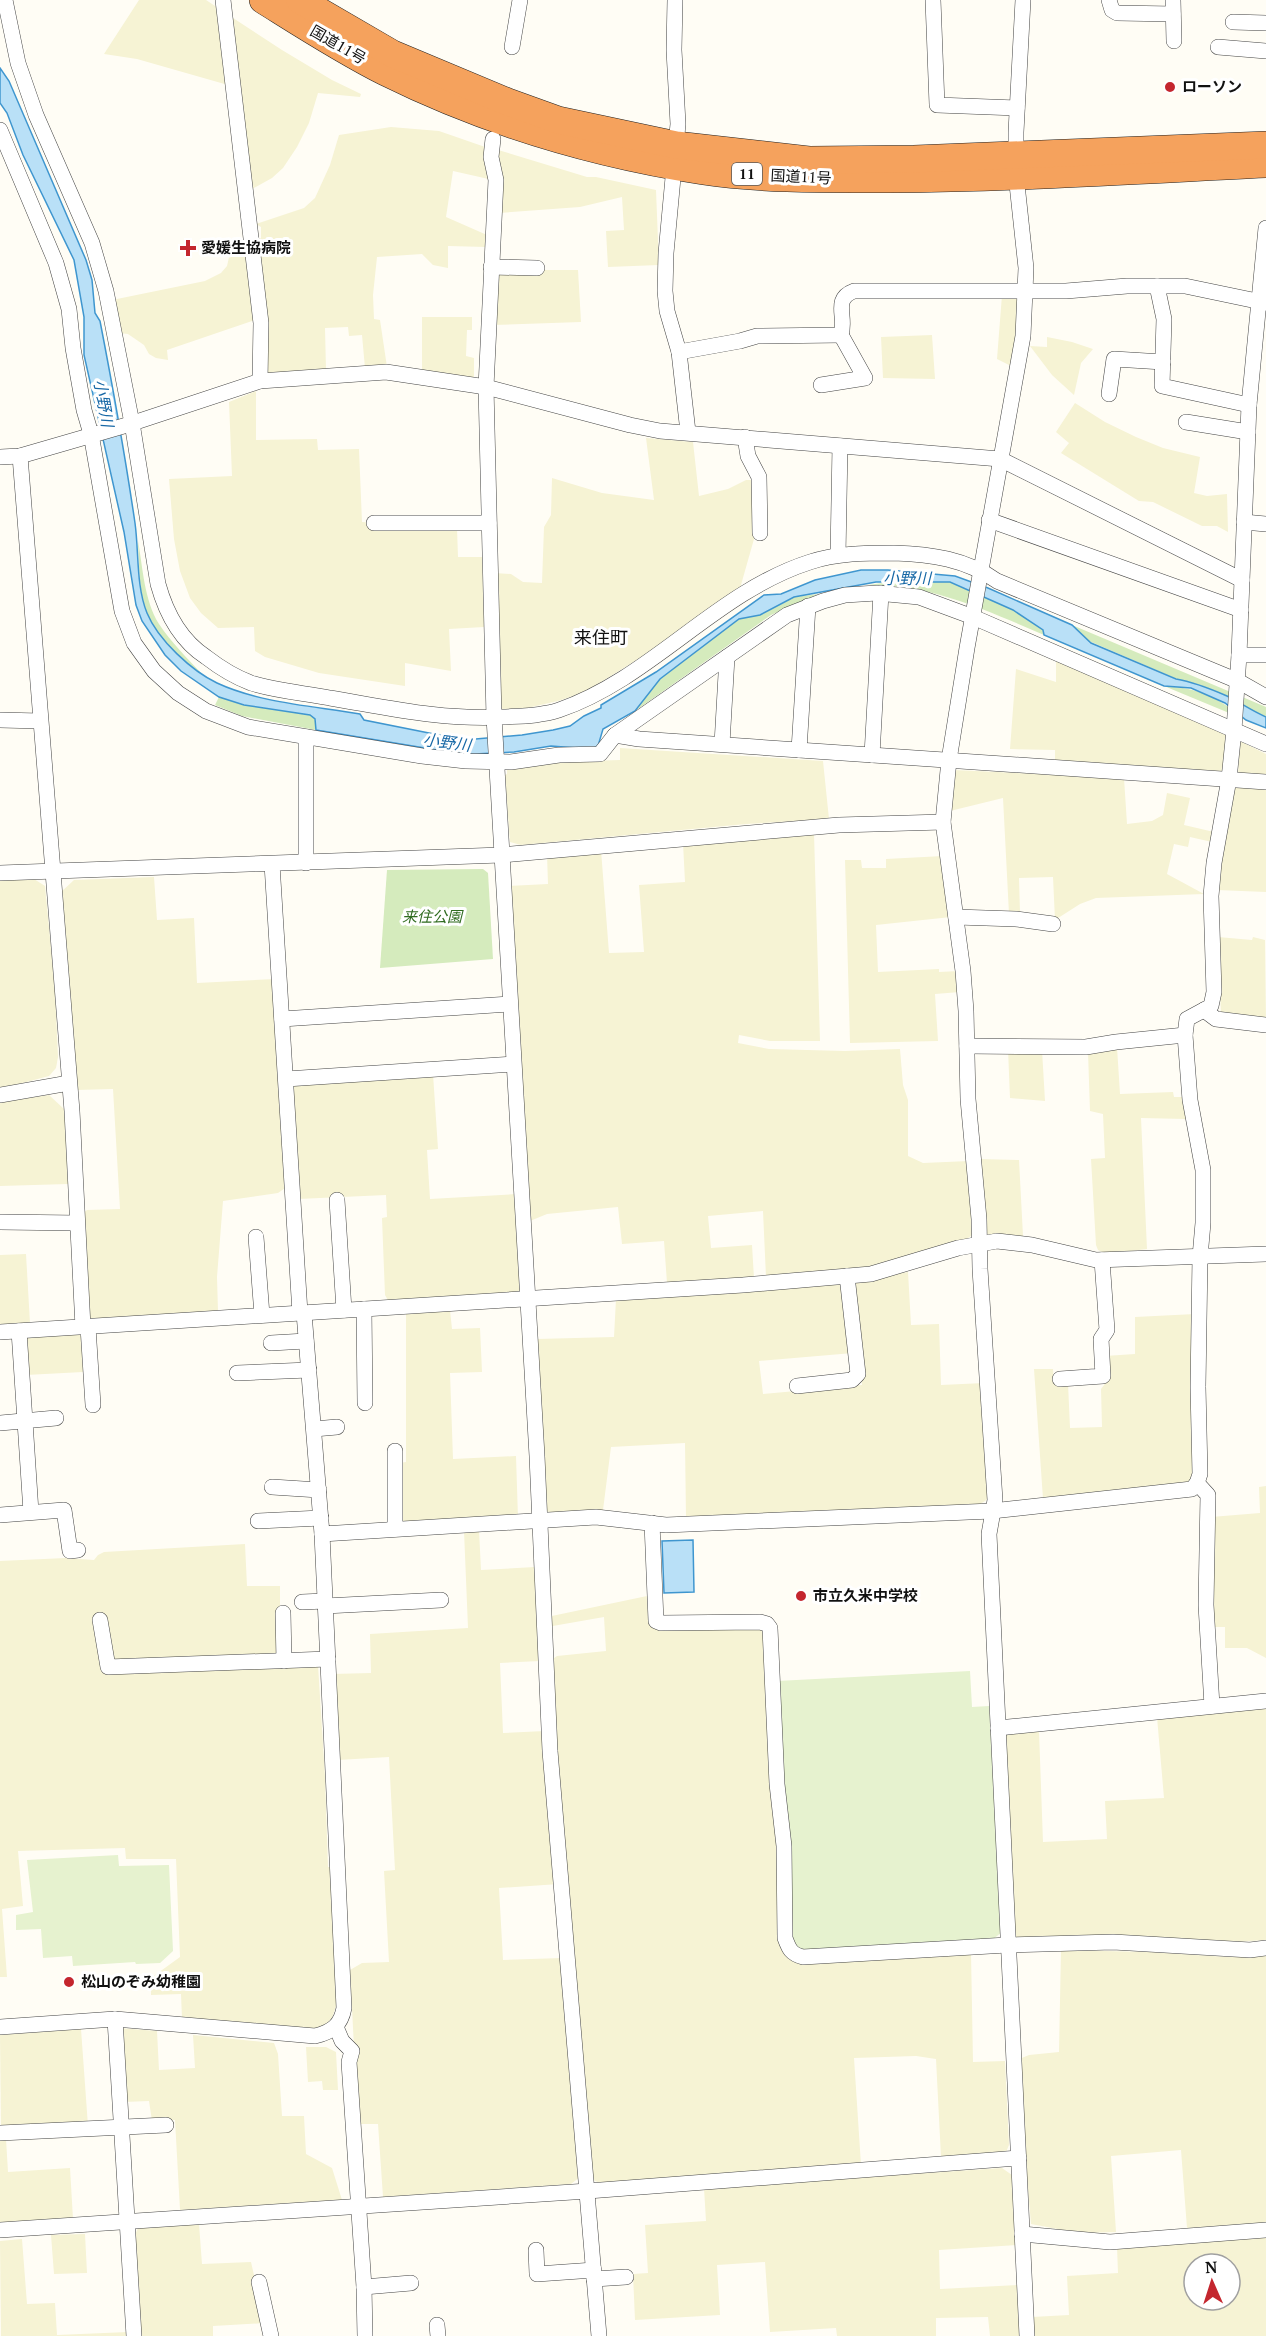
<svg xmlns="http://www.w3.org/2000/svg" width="1266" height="2336" viewBox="0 0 1266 2336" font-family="'PT Serif','Noto Sans JP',serif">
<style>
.farmland{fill:#f6f3d4;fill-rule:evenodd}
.green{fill:#d5ebbd}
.pitch{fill:#e6f2cf}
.water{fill:#b9e0f7;stroke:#3f96cf;stroke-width:1.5}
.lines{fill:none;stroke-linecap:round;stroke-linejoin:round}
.street-casing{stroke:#444;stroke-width:16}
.highway-casing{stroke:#222;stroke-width:28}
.street{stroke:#fff;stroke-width:15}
.highway{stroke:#f5a25d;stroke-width:27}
.poi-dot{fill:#c4262e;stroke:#fff;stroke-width:2}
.labels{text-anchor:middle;stroke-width:6;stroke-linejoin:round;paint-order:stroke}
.shield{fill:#fff;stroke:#585858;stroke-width:1.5}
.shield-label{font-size:14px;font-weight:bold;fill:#111}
.street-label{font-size:15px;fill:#111;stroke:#fff}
.poi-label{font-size:15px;font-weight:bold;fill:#111;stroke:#fff;text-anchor:start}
.park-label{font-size:15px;font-style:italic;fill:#2f6b1f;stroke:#fff}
.water-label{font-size:16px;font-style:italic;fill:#1768a6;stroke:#fff}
.quarter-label{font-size:18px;fill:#111;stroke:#fff}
</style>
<rect width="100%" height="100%" fill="#fffdf5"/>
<!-- farmland -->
<g class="farmland">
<polygon points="139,0 206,0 218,8 228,85 137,59 104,54"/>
<polygon points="230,16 282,50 332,80 361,94 360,97 318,93 309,123 297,147 283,168 272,178 252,189"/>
<polygon points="391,127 439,131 488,148 493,180 453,171 446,217 487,235 486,247 448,246 448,268 433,265 422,254 377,257 373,295 374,319 380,320 387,367 365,368 362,335 349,336 348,327 325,328 326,370 267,374 257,240 261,238 261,227 256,224 304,208 315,198 330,165 339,135"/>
<polygon points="495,149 587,177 596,177 656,190 659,265 608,267 606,231 624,230 622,197 580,207 499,213"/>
<polygon points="245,251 255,320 167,350 168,360 156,358 149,354 144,345 128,334 119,333 112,300 205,281 221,273 227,266 230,253"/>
<polygon points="494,270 578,270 581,322 493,325"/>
<polygon points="1002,295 1014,295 1020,304 1011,366 997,359"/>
<polygon points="422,317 472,317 472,330 467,330 466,356 474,358 474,379 422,371"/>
<polygon points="932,335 935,379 883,378 881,337"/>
<polygon points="1047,337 1072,342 1093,349 1081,363 1074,395 1052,375 1030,346 1047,347"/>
<polygon points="256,391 256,440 317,439 318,450 359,449 362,522 457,528 458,557 482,557 484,627 449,629 451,671 405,663 405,686 319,673 265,657 255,651 254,627 218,628 201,613 190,598 180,571 174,539 169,479 232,476 229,402"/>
<polygon points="1075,403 1105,422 1136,437 1163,448 1200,457 1194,493 1207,496 1227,494 1228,532 1217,526 1202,526 1153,502 1139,501 1061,453 1069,443 1056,432"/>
<polygon points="646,438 693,442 699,496 728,489 746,480 753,480 756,509 754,539 739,592 680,633 585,692 558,701 527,708 500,709 494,573 511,574 523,582 542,583 544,527 551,515 552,478 602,493 654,500"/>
<polygon points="1056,660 1201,721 1227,735 1223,771 1055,764 1055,750 1010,749 1016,669 1056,682"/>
<polygon points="1240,741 1266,754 1266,777 1238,775"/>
<polygon points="620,748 823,761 829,819 746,824 521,845 510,842 505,775 507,774 507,768 554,762 620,760"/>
<polygon points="954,770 1124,778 1127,824 1152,821 1163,815 1167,793 1190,798 1184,825 1214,832 1212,842 1190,837 1188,847 1174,844 1167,874 1204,894 1096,898 1080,904 1055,920 1053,877 1019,878 1020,913 1009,914 1003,798 950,811"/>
<polygon points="1234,786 1266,788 1266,892 1217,890"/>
<polygon points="814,833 820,1041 770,1041 739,1035 738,1043 769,1049 845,1051 900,1049 903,1085 908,1100 908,1156 923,1163 969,1161 974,1228 972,1235 967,1239 904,1260 861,1270 766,1277 763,1211 708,1216 711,1248 752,1245 754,1278 667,1283 664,1241 622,1244 618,1207 547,1214 530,1221 508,886 548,884 547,855 601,850 609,953 644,952 639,885 685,882 683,843"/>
<polygon points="943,856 951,917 876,925 878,972 939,969 939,972 959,971 960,992 935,994 938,1041 850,1043 845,860 861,860 862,868 886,868 886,859"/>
<polygon points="154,877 157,920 194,918 197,983 275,979 288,1186 278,1193 223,1201 217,1277 218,1311 87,1319 81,1215 87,1210 120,1209 113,1089 76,1090 60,893 74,880"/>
<polygon points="0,879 34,879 45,886 55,989 58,1057 56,1068 49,1076 0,1089"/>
<polygon points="1218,937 1252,940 1253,937 1265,940 1266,1020 1221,1015"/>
<polygon points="1117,1047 1120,1094 1173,1092 1174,1097 1184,1097 1186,1119 1141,1118 1147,1249 1106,1254 1098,1250 1096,1245 1091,1159 1105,1158 1103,1114 1090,1111 1088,1052"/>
<polygon points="1008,1049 1042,1050 1045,1101 1010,1098"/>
<polygon points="433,1074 438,1149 427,1150 430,1199 517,1194 522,1288 515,1294 389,1302 385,1295 382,1218 387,1217 386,1195 298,1199 291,1083"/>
<polygon points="49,1095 65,1110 68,1184 0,1186 0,1102"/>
<polygon points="979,1159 1019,1160 1023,1236 991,1236 985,1232"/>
<polygon points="26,1254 30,1323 0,1325 0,1255"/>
<polygon points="908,1272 911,1325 939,1324 941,1385 984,1383 988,1498 985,1501 980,1504 686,1518 685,1443 611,1447 603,1510 553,1513 546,1511 537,1339 614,1337 616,1299 845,1283 853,1353 759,1361 763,1394 862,1385 851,1282"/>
<polygon points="450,1310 452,1329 480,1328 482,1372 450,1373 453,1459 516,1456 518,1518 402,1524 399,1463 406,1462 406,1313"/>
<polygon points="1195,1314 1194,1478 1186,1484 1043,1499 1034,1369 1053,1369 1054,1384 1068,1383 1070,1428 1102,1427 1101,1389 1107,1381 1105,1356 1135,1354 1135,1317"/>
<polygon points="77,1332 81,1336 83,1372 26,1375 24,1339 32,1334"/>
<polygon points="1266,1486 1266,1658 1247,1648 1225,1648 1225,1627 1213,1627 1211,1517 1260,1513 1259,1487"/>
<polygon points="479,1530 481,1570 535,1567 540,1661 500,1663 503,1733 545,1731 559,1884 499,1888 503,1960 562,1958 580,2177 571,2184 383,2197 378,2124 358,2124 350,1970 362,1963 389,1962 384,1871 395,1870 389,1757 338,1760 332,1674 371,1673 370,1634 468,1628 464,1531"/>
<polygon points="245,1544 247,1586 280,1586 280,1666 318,1665 325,1777 328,1867 331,1867 338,2000 332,2018 323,2027 311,2029 182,2019 181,1994 151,1995 151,1978 180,1957 176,1859 126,1859 125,1848 18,1851 23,1906 2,1909 7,1977 0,1977 0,1561 66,1558 94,1560 98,1555 104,1552"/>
<polygon points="647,1596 648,1621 651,1625 764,1628 773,1785 971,1953 973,2062 1005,2061 1009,2145 1006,2152 941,2157 936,2059 916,2056 854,2058 861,2165 600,2183 593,2180 550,1661 557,1656 606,1651 604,1617 547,1627 547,1617"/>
<polygon points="1266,1707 1266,1940 1233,1942 1018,1939 1013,1935 1004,1739 1007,1734 1039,1731 1043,1842 1107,1839 1105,1801 1164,1798 1157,1717"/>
<polygon points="1061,1950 1149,1952 1228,1957 1266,1955 1266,2223 1187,2228 1181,2150 1111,2156 1116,2232 1079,2233 1031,2224 1017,2060 1029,2055 1059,2052"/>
<polygon points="119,2028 157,2031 159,2070 195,2068 193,2035 274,2043 278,2054 282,2116 304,2116 306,2154 332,2168 342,2200 180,2210 175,2120 152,2121 149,2101 124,2102"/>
<polygon points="81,2029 88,2126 1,2130 0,2035"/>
<polygon points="306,2047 326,2047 336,2052 338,2090 323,2090 322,2081 308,2082"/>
<polygon points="0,2139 6,2139 8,2172 70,2168 73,2219 0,2223"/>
<polygon points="1002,2168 1012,2175 1017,2245 939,2250 940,2289 1018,2285 1021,2336 990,2336 988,2317 936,2318 936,2336 837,2336 836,2328 770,2332 765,2262 717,2265 720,2315 635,2320 633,2274 648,2273 645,2225 706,2221 704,2188"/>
<polygon points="199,2224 202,2264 251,2262 265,2323 213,2326 213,2336 140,2336 135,2235 138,2228"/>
<polygon points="85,2234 87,2273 54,2274 51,2235"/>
<path d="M1266,2237V2336H1033L1032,2317L1069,2315L1067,2276L1118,2273L1117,2247ZM1194,2264H1230V2300H1194Z"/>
<polygon points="22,2239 27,2304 55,2303 57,2335 128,2332 128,2336 1,2336 0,2241"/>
</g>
<!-- green -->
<g class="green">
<path d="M138,541C143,568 144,600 159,624C171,642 187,658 202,674C177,655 148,631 142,598C139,579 139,560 138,541Z"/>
<path d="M898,581L950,582L1013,610L1043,630L1044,635C988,611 931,584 868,585Z"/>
<polygon points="818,594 771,615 635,711 660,679 739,619 760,615 794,597"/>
<path d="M1072,625L1266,707V717C1252,711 1241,703 1227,696C1211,689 1194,682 1177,679L1089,641Z"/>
<path d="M1164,686C1200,688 1218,698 1246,720Z"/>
<polygon points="219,697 244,705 310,715 315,719 316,730 242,716 215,705"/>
<polygon points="483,869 488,873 493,959 380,968 387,870"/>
</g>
<!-- pitch -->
<g class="pitch">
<polygon points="970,1671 972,1707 989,1706 1002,1932 992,1940 808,1953 792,1944 777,1681"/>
<polygon points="118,1855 119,1866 169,1865 173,1951 160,1963 136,1964 135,1962 73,1966 72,1956 43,1958 41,1929 16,1930 16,1915 33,1912 27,1860"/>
</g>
<!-- water -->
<g class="water">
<path d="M0,68L9,81L86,260L92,280L95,313L100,321C113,388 125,455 135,523C139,552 136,586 147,613C158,640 192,671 217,683C260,703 313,706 360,714L364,720L464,740L522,735L553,730L570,726L584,716L601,708V705L656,672L764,595L781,594L815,580L861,570H888L955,576L988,588L1072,625L1091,643L1176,679C1194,682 1211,689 1227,696C1241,703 1252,711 1266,717V728L1246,720L1225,703L1191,688L1164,686L1044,635L1043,630L1013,610L950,582H876L794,597L760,615L739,619L660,679L635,711L603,729L598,746L591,749L551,746L514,752L474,754L449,752L316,730L315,719L310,715L244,705L219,697L181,671L165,655L142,621L136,605L124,532L84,355V317L74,260L23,155L7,113L0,103Z"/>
<polygon points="693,1540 694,1592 664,1593 662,1541"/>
</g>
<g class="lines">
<defs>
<g id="street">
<path d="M5,0L18,63L36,115L92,243L106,291L132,423L158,584C166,613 180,640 206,657C219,667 235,677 251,683C276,691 304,693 330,698C390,708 441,720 503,717C521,716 541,716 559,710C652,678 716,592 810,562C837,553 866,553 894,553C931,554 966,559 997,581L1238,681L1266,697"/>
<polyline points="223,0 261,323 260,381"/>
<polyline points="675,0 674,50 678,124 666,253 665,291 667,311 679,352 688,432"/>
<polyline points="933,0 937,105 1017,108"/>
<polyline points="1023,0 1016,132 1016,175 1026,268 1023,336 967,648 949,760 943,822 963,971 966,1011 968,1099 979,1219 980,1269 995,1500 989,1534 1027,2336"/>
<polyline points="1109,0 1112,10 1117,13 1173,14"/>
<polyline points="1173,0 1174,41"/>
<polyline points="1233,22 1266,23"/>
<polyline points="512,47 520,0"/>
<polyline points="1218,47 1266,51"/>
<polyline points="0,130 56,263 69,309 73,348 84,410 91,434 122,611 134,643 154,671 178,693 206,711 248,727 422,756 466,761 511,762 559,755 600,754 615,735 787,615 823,601 845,595 877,593 919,597 973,617 1266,744"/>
<polyline points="493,139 491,157 496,180 486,387 494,717 537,1456 550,1751 599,2336"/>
<polyline points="491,267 537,268"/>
<polyline points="1157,286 1164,319 1162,386 1249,405"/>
<path d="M679,352L740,341L757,336L841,335C847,317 832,299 854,291H1066L1127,286H1185L1266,303"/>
<polyline points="821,385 865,378 841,335"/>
<polyline points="1109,394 1114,359 1163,362"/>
<polyline points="1186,422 1248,432"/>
<polyline points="745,437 748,456 759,477 760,533"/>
<polyline points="20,456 72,1111 83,1327"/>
<polyline points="0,457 20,456 127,425 260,381 386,372 486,387 630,425 660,431 1000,459 1242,580"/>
<polyline points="989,520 1241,610"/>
<polyline points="1244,522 1266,524"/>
<polyline points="374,523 489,523"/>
<polyline points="838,555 840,446"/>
<polyline points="1239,655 1266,655"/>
<polyline points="0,720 40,721"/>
<polyline points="615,735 639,739 1266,782"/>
<polyline points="306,737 306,863"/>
<polyline points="722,744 727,657"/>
<polyline points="799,750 808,606"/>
<polyline points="872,755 881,593"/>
<polyline points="272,864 300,1313"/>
<polyline points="0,873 501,855 839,825 943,822"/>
<polyline points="956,917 1016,919 1053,924"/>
<polyline points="1204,1010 1216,1019 1266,1025"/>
<polyline points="282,1019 510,1004"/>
<polyline points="967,1046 1086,1047 1116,1042 1185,1035"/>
<polyline points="286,1079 513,1064"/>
<polyline points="0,1095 69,1083"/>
<polyline points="337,1200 344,1310"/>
<polyline points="0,1222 77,1223"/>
<polyline points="256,1237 262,1315"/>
<polyline points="364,1309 365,1403"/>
<polyline points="304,1313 322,1534 596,1517 666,1525 992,1511 1192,1489 1197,1483 1200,1474 1198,1387 1200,1257 1203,1223 1203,1170 1190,1100 1185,1035 1187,1019 1211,1006 1214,992 1211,896 1214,863 1229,779 1234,730 1239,655 1249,405 1266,228"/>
<polyline points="88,1327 93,1405"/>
<polyline points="19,1331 31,1512"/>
<polyline points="0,1332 743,1285 871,1274 958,1248 997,1241 1032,1245 1096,1260 1266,1254"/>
<polyline points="271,1343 306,1341"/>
<polyline points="237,1373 309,1370"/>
<polyline points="1060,1379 1103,1376 1101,1339 1107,1330 1102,1260"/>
<polyline points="797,1386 852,1380 858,1374 847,1276"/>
<polyline points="0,1423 56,1418"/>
<polyline points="314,1429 337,1427"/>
<polyline points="395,1451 395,1529"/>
<polyline points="1197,1483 1208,1495 1206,1605 1212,1706"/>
<polyline points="272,1487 319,1490"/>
<polyline points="0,1515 64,1510 70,1551 78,1550"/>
<polyline points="258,1521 321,1518"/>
<path d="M652,1523L656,1621L661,1623L760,1622L767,1624L770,1628L777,1784L784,1846L785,1938C789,1949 791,1954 803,1957L1007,1945L1113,1942L1250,1950L1266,1948"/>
<polyline points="302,1602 325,1601"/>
<polyline points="325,1606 441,1600"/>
<polyline points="283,1613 284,1661"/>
<polyline points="100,1620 108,1667 328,1659"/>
<polyline points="998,1728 1266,1701"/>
<polyline points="115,2019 134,2336"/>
<path d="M0,2027L115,2019L315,2036C332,2032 341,2025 344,2008L322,1534"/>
<polyline points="336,2027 342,2041 352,2051 349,2062 364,2287 365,2336"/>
<polyline points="0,2133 166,2125"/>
<polyline points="0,2230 588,2191 1019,2158"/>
<polyline points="1022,2234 1110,2242 1266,2230"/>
<polyline points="536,2250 537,2274 594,2270"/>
<polyline points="594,2279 626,2277"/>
<polyline points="259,2282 271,2336"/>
<polyline points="364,2287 411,2283"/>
<polyline points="437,2325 438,2336"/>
</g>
<g id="highway">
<path d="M263,0C303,25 343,51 385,72C484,121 593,154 703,171C762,180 830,179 890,179C1016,178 1141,170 1266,164"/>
<polyline points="300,0 393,54 508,102 558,120 676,145 809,160 914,159 1266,145"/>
</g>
</defs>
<!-- street casing -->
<use href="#street" class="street-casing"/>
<!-- highway casing -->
<use href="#highway" class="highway-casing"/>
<!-- street -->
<use href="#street" class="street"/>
<!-- highway -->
<use href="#highway" class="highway"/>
</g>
<!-- markers -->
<g class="poi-dot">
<circle cx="1170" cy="87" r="6"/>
<path d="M185 239h6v6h6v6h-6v6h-6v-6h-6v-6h6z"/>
<circle cx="801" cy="1596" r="6"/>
<circle cx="69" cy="1982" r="6"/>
</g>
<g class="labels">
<!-- shield labels -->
<rect class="shield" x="732" y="163" width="30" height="22" rx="4.5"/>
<g class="shield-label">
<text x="747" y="179">11</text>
</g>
<!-- street labels -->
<g class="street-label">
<text transform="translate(338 45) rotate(30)" y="5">国道11号</text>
<text transform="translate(801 177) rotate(3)" y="5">国道11号</text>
</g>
<!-- poi labels -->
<g class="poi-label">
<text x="1182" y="92">ローソン</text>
<text x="201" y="253">愛媛生協病院</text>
<text x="813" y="1601">市立久米中学校</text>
<text x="81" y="1987">松山のぞみ幼稚園</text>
</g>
<!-- park labels -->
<g class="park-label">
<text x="432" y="922">来住公園</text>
</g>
<!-- water labels -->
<g class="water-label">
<text transform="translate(104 403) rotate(80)" y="6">小野川</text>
<text x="907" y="584">小野川</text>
<text transform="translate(447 742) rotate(7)" y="6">小野川</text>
</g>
<!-- quarter labels -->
<g class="quarter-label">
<text x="601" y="644">来住町</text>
</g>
</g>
<!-- north arrow -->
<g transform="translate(1212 2282) rotate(357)"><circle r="28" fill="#ffffff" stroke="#a0a0a0" stroke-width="1.5"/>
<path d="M0-4.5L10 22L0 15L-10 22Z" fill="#c4262e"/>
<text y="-9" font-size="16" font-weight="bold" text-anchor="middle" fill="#111111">N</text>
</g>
</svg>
